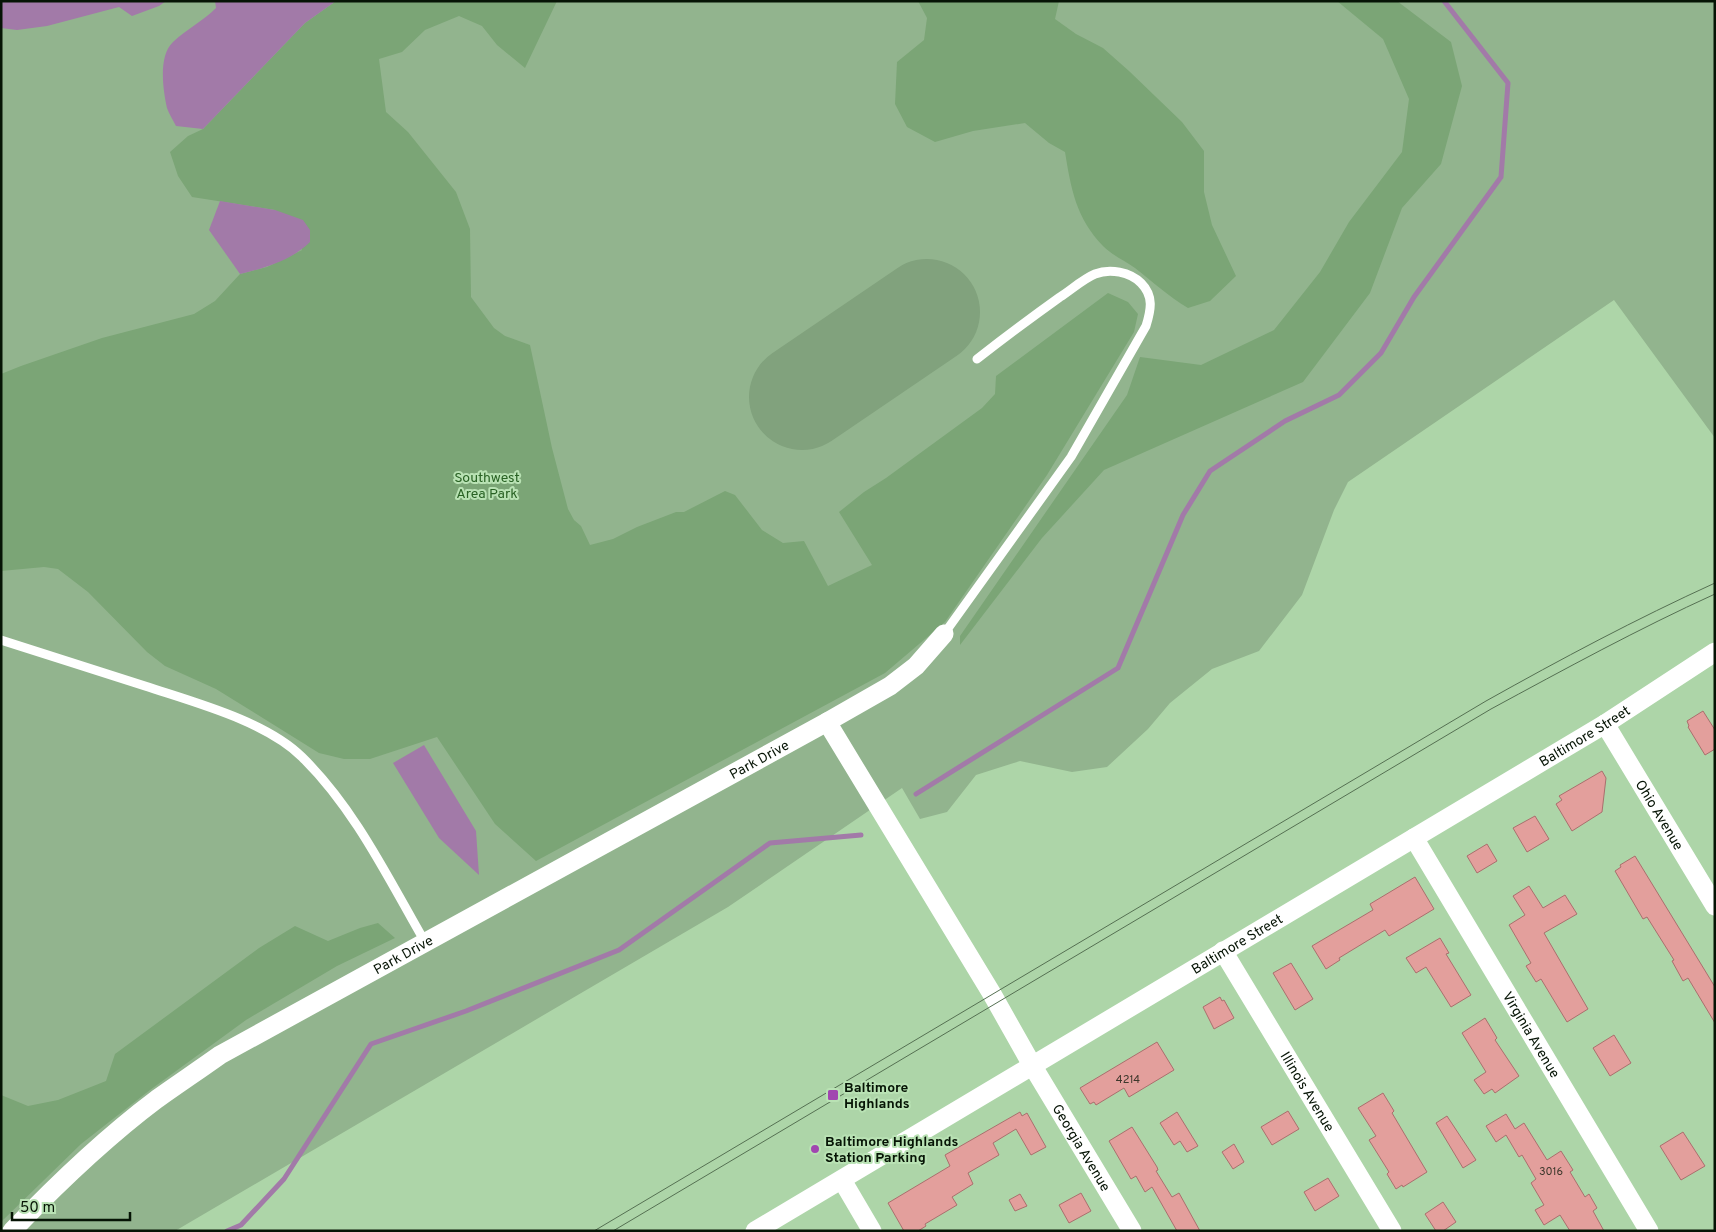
<svg xmlns="http://www.w3.org/2000/svg" width="1716" height="1232" viewBox="0 0 1716 1232" font-family="Overpass,sans-serif">
<style>
.green{fill:#92b48e}
.forest{fill:#7ba576}
.water{fill:#a27aa8}
.lines{fill:none;stroke-linecap:round;stroke-linejoin:round}
.stream{stroke:#a27aa8;stroke-width:5}
.runway{stroke:#81a27d;stroke-width:106}
.building{fill:#e39f9c;stroke:#aa6f6d}
.lane{stroke:#fff;stroke-width:9}
.street{stroke:#fff;stroke-width:19}
.tram{stroke:#557052;stroke-width:1}
.poi-dot{fill:#a146b0;stroke:#b9e2b4;stroke-width:2}
.labels{text-anchor:middle;stroke-width:4;stroke-linejoin:round;paint-order:stroke}
.number-label{font-size:11px;fill:#3d372b}
.park-label{font-size:14px;fill:#296224;stroke:#b9e2b4}
.street-label{font-size:14px;fill:#061405;stroke:#b9e2b4}
.poi-label{font-size:14px;font-weight:bold;fill:#061405;stroke:#b9e2b4;text-anchor:start}
</style>
<rect width="100%" height="100%" fill="#add5a8"/>
<!-- green -->
<polygon class="green" points="1,1 1715,1 1715,438 1614,300 1348,482 1334,510 1302,595 1259,651 1212,669 1170,703 1148,729 1107,767 1072,772 1020,761 976,775 947,812 920,819 902,788 728,907 175,1231 1,1231"/>
<!-- forest -->
<g class="forest">
<polygon points="336,1 557,1 525,68 497,45 482,26 459,16 425,30 402,52 379,59 386,112 408,132 456,192 470,229 471,297 494,328 505,336 530,345 552,448 568,509 574,520 581,526 590,545 613,539 637,527 676,512 684,512 725,491 735,495 762,530 783,543 804,541 828,586 872,565 839,512 864,492 886,478 982,408 995,394 996,376 1108,293 1128,302 1138,314 1134,332 1047,475 945,622 885,673 536,861 495,824 437,737 370,759 344,759 319,753 216,689 165,666 147,652 88,592 58,569 44,567 1,571 1,374 21,366 102,338 194,314 215,301 240,274 267,267 302,250 275,210 192,197 178,176 170,152 188,136 203,129 305,23"/>
<path d="M918,1H1059L1055,19L1076,34L1103,48L1129,71L1182,122L1204,151V192L1212,225L1236,276L1210,301L1188,308C1168,296 1153,282 1135,268C1125,261 1112,255 1103,246C1076,218 1071,189 1065,152L1049,143L1025,123L973,131L935,142L907,127L895,104L897,62L924,40L927,18Z"/>
<polygon points="1337,1 1397,1 1451,42 1462,86 1441,164 1402,208 1370,293 1303,382 1104,470 1042,538 960,645 960,636 1127,395 1140,357 1201,365 1274,330 1320,272 1349,222 1402,152 1409,99 1383,39"/>
<polygon points="378,923 395,938 337,966 246,1020 150,1090 81,1144 1,1222 1,1095 28,1106 58,1100 106,1081 115,1054 259,948 295,926 328,941 360,928"/>
</g>
<!-- water -->
<g class="water">
<polygon points="1,1 166,1 159,6 132,16 119,7 47,26 17,30 1,28"/>
<path d="M215,1H336L305,23L203,129L176,126C173,120 169,114 167,108C163,90 158,56 173,42C187,29 203,21 216,8Z"/>
<path d="M220,201L275,210L303,220L310,230V242C292,260 265,268 240,274L209,230Z"/>
<polygon points="424,745 476,831 479,875 439,838 393,763"/>
</g>
<g class="lines">
<!-- stream -->
<g class="stream">
<polyline points="916,794 1118,668 1183,515 1210,471 1285,421 1339,395 1381,353 1414,297 1501,177 1508,83 1444,1"/>
<polyline points="227,1231 241,1225 284,1179 371,1044 466,1011 619,950 770,843 861,835"/>
</g>
<!-- runway -->
<polyline class="runway" points="802,397 927,312"/>
</g>
<!-- building -->
<g class="building">
<polygon points="1703,711 1715,730 1715,749 1705,755 1688,727 1689,726 1687,721"/>
<polygon points="1602,771 1606,778 1602,812 1572,831 1556,804 1562,800 1559,796"/>
<polygon points="1535,816 1549,839 1527,852 1513,828"/>
<polygon points="1487,844 1497,861 1477,873 1467,856"/>
<polygon points="1635,856 1715,987 1715,1023 1688,978 1683,981 1672,961 1674,960 1647,917 1643,919 1615,871 1621,867 1620,865"/>
<polygon points="1415,877 1434,909 1389,936 1385,930 1339,958 1340,960 1326,969 1312,946 1373,910 1370,904"/>
<polygon points="1529,886 1543,908 1565,895 1577,914 1544,933 1588,1009 1567,1022 1541,979 1536,982 1526,966 1531,963 1509,925 1525,915 1513,896"/>
<polygon points="1440,938 1449,953 1446,954 1471,995 1451,1007 1426,967 1416,973 1406,958"/>
<polygon points="1291,963 1313,999 1295,1010 1273,973"/>
<polygon points="1220,997 1222,1001 1224,1000 1234,1018 1214,1029 1203,1007"/>
<polygon points="1485,1018 1497,1038 1495,1040 1519,1076 1495,1093 1492,1089 1484,1094 1474,1080 1486,1072 1462,1033"/>
<polygon points="1614,1035 1631,1063 1610,1076 1593,1048"/>
<polygon points="1157,1042 1174,1070 1129,1097 1124,1088 1096,1105 1094,1102 1090,1104 1080,1088"/>
<polygon points="1383,1093 1394,1111 1392,1113 1427,1172 1403,1187 1402,1185 1396,1189 1387,1174 1389,1172 1369,1140 1376,1136 1358,1108"/>
<polygon points="1288,1111 1299,1129 1272,1145 1261,1127"/>
<polygon points="1020,1112 1022,1116 1027,1113 1046,1147 1031,1155 1016,1129 993,1143 999,1155 968,1173 973,1184 952,1197 957,1205 925,1224 926,1226 918,1231 904,1231 888,1203 950,1166 945,1155"/>
<polygon points="1177,1112 1198,1146 1187,1152 1180,1141 1174,1145 1160,1123"/>
<polygon points="1506,1114 1515,1129 1524,1123 1547,1160 1561,1151 1573,1170 1570,1172 1585,1197 1589,1194 1597,1208 1593,1211 1604,1231 1570,1231 1560,1215 1544,1225 1535,1210 1544,1205 1531,1183 1536,1179 1522,1155 1519,1157 1506,1135 1496,1142 1486,1126"/>
<polygon points="1447,1116 1476,1160 1463,1168 1436,1123"/>
<polygon points="1132,1127 1157,1167 1158,1170 1156,1171 1172,1197 1179,1193 1200,1231 1177,1231 1152,1187 1145,1192 1136,1176 1131,1179 1109,1141"/>
<polygon points="1683,1132 1705,1166 1681,1180 1660,1146"/>
<polygon points="1234,1144 1244,1162 1233,1169 1222,1152"/>
<polygon points="1328,1178 1339,1196 1315,1211 1304,1192"/>
<polygon points="1081,1193 1091,1211 1069,1223 1059,1205"/>
<polygon points="1020,1194 1027,1206 1015,1211 1009,1200"/>
<polygon points="1443,1202 1456,1222 1443,1231 1436,1231 1425,1214"/>
</g>
<g class="lines">
<!-- lane -->
<g class="lane">
<path d="M944,634L1071,457L1146,326C1151,310 1154,296 1141,283C1130,272 1110,268 1095,274C1083,279 1071,290 1060,297C1032,317 1004,338 977,359"/>
<path d="M1,640C49,655 97,671 145,686C193,702 266,721 302,757C355,809 388,878 425,942"/>
</g>
<!-- street -->
<g class="street">
<path id="s1" d="M827,722L992,994L1032,1065L1132,1231"/>
<path id="s2" d="M1605,724L1715,906"/>
<path id="s3" d="M1414,838L1649,1231"/>
<path id="s4" d="M1223,951L1392,1231"/>
<polyline points="842,1180 872,1231"/>
<path id="s5" d="M12,1231C57,1184 105,1138 157,1099C178,1084 199,1070 220,1055L827,722L890,686L916,666L944,634"/>
<path id="s6" d="M755,1231L1605,724L1715,652"/>
</g>
<!-- tram -->
<g class="tram">
<path d="M594,1231L1486,701C1561,659 1636,619 1715,583"/>
<path d="M613,1231L1491,709C1565,669 1638,629 1715,594"/>
</g>
</g>
<!-- markers -->
<g class="poi-dot">
<rect x="827" y="1089" width="12" height="12" rx="2.5"/>
<circle cx="815" cy="1149" r="5"/>
</g>
<g class="labels">
<!-- number labels -->
<g class="number-label">
<text x="1128" y="1083">4214</text>
<text x="1551" y="1175">3016</text>
</g>
<!-- park labels -->
<g class="park-label">
<text x="487" y="482">Southwest<tspan x="487" dy="16">Area Park</tspan></text>
</g>
<!-- street labels -->
<g class="street-label">
<text dy="5" stroke="none"><textPath href="#s6" startOffset="966">Baltimore Street</textPath></text>
<text dy="5" stroke="none"><textPath href="#s5" startOffset="888">Park Drive</textPath></text>
<text dy="5" stroke="none"><textPath href="#s2" startOffset="106">Ohio Avenue</textPath></text>
<text dy="5" stroke="none"><textPath href="#s6" startOffset="561">Baltimore Street</textPath></text>
<text dy="5" stroke="none"><textPath href="#s5" startOffset="482">Park Drive</textPath></text>
<text dy="5" stroke="none"><textPath href="#s3" startOffset="229">Virginia Avenue</textPath></text>
<text dy="5" stroke="none"><textPath href="#s4" startOffset="164">Illinois Avenue</textPath></text>
<text dy="5" stroke="none"><textPath href="#s1" startOffset="496">Georgia Avenue</textPath></text>
</g>
<!-- poi labels -->
<g class="poi-label">
<text x="844" y="1092">Baltimore<tspan x="844" dy="16">Highlands</tspan></text>
<text x="825" y="1146">Baltimore Highlands<tspan x="825" dy="16">Station Parking</tspan></text>
</g>
</g>
<!-- border -->
<rect width="1716" height="1232" fill="none" stroke="#061405" stroke-width="5"/>
<!-- scale -->
<path d="M12 1212v8h118v-8" fill="none" stroke="#061405" stroke-width="2.5"/>
<text x="20" y="1212" font-size="15" fill="#061405" stroke="#b9e2b4" stroke-width="4" paint-order="stroke">50 m</text>
</svg>
